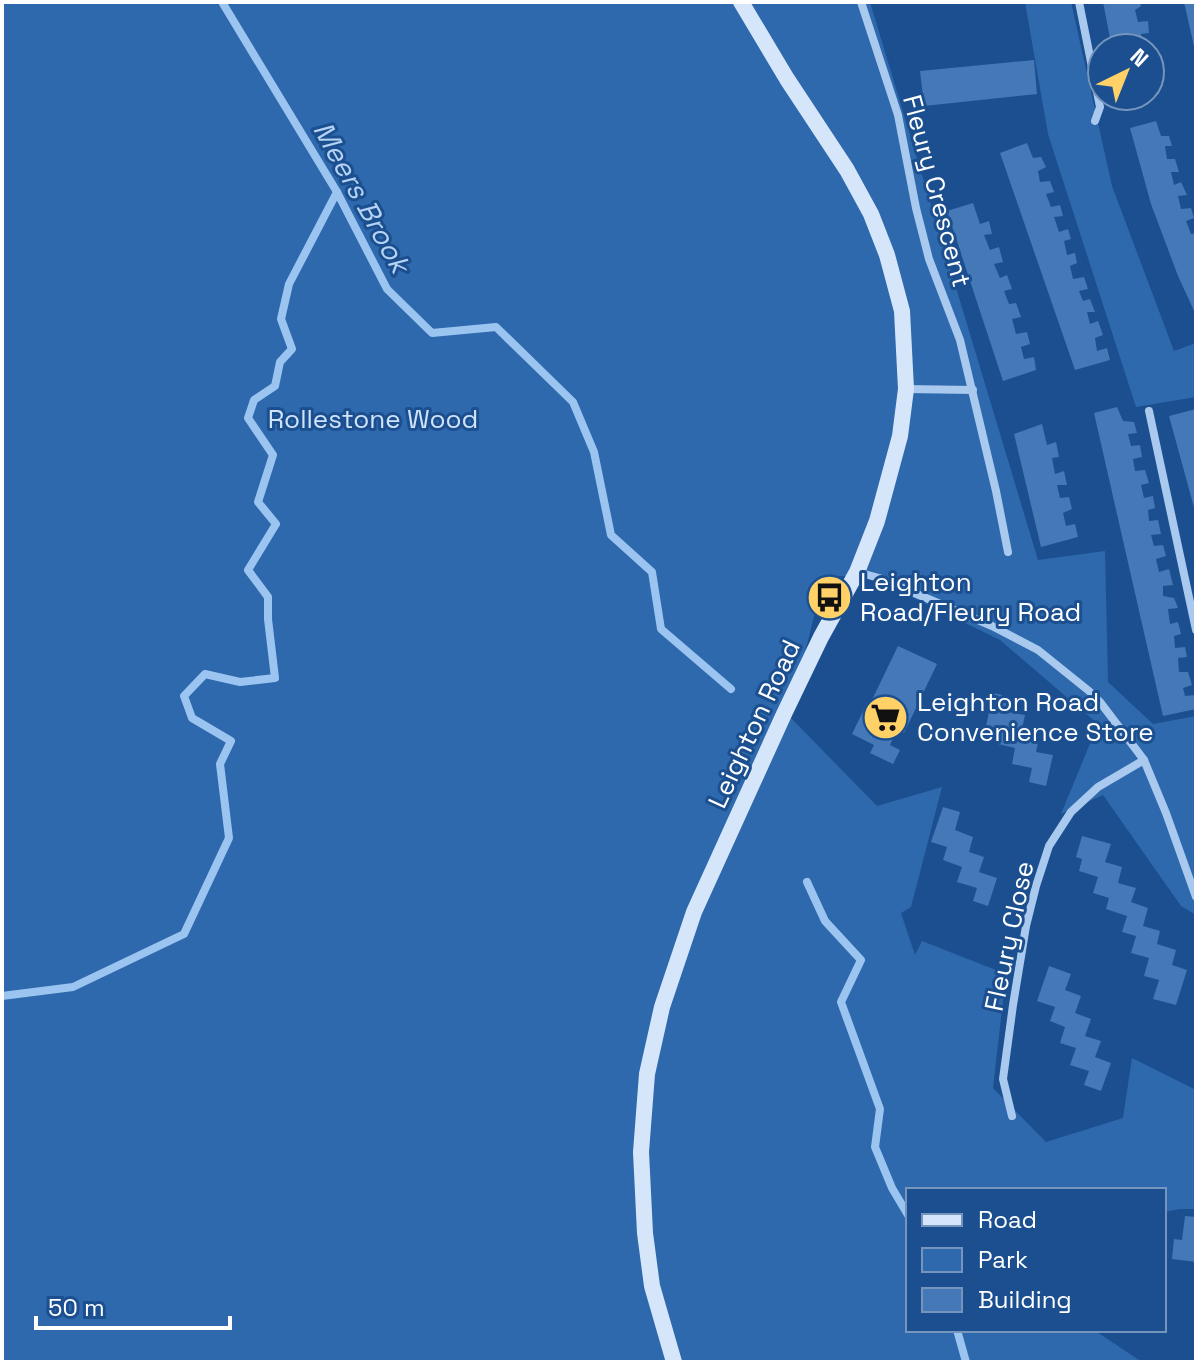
<svg xmlns="http://www.w3.org/2000/svg" width="1198" height="1364" viewBox="0 0 1198 1364" font-family="'Space Grotesk',sans-serif">
<style>
.green{fill:#2e69ad}
.lines{fill:none;stroke-linecap:round;stroke-linejoin:round}
.stream{stroke:#9cc4f0;stroke-width:8}
.building{fill:#4478b7}
.street{stroke:#a9c9ee;stroke-width:8}
.secondary{stroke:#d6e6fa;stroke-width:16}
.labels{text-anchor:middle;stroke-width:6;stroke-linejoin:round;paint-order:stroke}
.street-label{font-size:26px;fill:#fff;stroke:#1b4f8f}
.park-label{font-size:26px;fill:#cfe3fa;stroke:#1b4f8f}
.poi-label{font-size:26px;fill:#fff;stroke:#1b4f8f;text-anchor:start}
.water-label{font-size:28px;font-style:italic;fill:#b5d3f5;stroke:#1b4f8f}
</style>
<rect width="100%" height="100%" fill="#1b4f8f"/>
<!-- green -->
<g class="green">
<polygon points="2,2 870,2 1038,560 1105,551 1108,682 1153,724 1196,716 1196,915 1181,906 1103,795 1061,814 1098,724 1000,640 867,575 824,577 789,716 877,806 942,787 911,907 901,913 915,955 922,941 1006,974 993,1088 1046,1142 1123,1118 1132,1058 1196,1090 1196,1209 1180,1209 1164,1212 1164,1190 908,1190 908,1330 1094,1330 1142,1362 2,1362"/>
<polygon points="1025,2 1071,2 1112,186 1174,351 1196,343 1196,397 1136,407 1048,134"/>
</g>
<g class="lines">
<!-- stream -->
<g class="stream">
<polyline points="222,2 337,192 387,289 432,333 496,327 573,402 594,452 611,535 652,572 661,629 731,689"/>
<polyline points="807,882 825,921 861,960 841,1002 880,1109 875,1147 892,1188 908,1215"/>
<polyline points="2,996 73,987 184,934 229,838 220,764 231,741 192,718 184,696 205,674 240,682 275,678 268,619 268,597 248,570 276,524 258,502 273,455 248,418 254,400 275,386 280,362 292,349 281,319 289,284 337,192"/>
<polyline points="957,1330 966,1362"/>
</g>
</g>
<!-- building -->
<g class="building">
<polygon points="1103,2 1140,2 1141,6 1135,10 1138,22 1148,21 1149,33 1141,34 1143,48 1112,48"/>
<polygon points="1184,2 1196,2 1196,51 1195,51"/>
<polygon points="1034,60 1037,94 924,106 920,71"/>
<polygon points="1156,121 1161,136 1169,136 1172,146 1165,146 1167,159 1175,159 1179,172 1171,172 1174,185 1181,182 1187,195 1178,196 1181,209 1191,208 1194,218 1186,221 1191,234 1196,233 1196,315 1178,276 1151,204 1130,128"/>
<polygon points="1027,143 1033,158 1041,157 1046,167 1038,171 1040,182 1050,181 1054,192 1046,194 1051,207 1060,205 1063,216 1054,217 1059,232 1068,229 1071,239 1064,241 1067,255 1075,253 1077,263 1070,266 1073,279 1084,277 1088,289 1079,291 1083,301 1090,299 1095,312 1087,312 1090,324 1098,321 1103,335 1095,338 1097,351 1107,348 1110,360 1075,370 1000,153"/>
<polygon points="973,203 980,224 989,221 992,234 984,235 990,250 999,247 1003,262 994,264 1000,278 1007,275 1012,289 1004,291 1009,304 1016,303 1021,317 1012,319 1016,334 1027,332 1030,344 1021,347 1024,359 1034,357 1036,370 1003,381 947,211"/>
<polygon points="1117,407 1123,421 1134,422 1137,433 1128,434 1131,446 1140,445 1142,457 1133,459 1135,471 1145,470 1149,483 1141,485 1144,498 1153,496 1155,508 1148,510 1149,521 1158,520 1161,534 1151,535 1154,546 1163,545 1166,556 1156,559 1159,572 1169,569 1173,585 1163,586 1163,596 1174,598 1178,608 1168,609 1170,624 1178,622 1181,634 1174,636 1175,648 1185,647 1187,657 1178,658 1179,672 1188,672 1192,685 1183,688 1185,696 1195,695 1196,703 1196,709 1163,716 1094,413"/>
<polygon points="1196,409 1196,511 1195,511 1169,416"/>
<polygon points="1042,424 1047,445 1056,442 1059,457 1052,458 1055,474 1064,471 1067,485 1057,485 1060,498 1069,497 1072,509 1063,513 1066,526 1075,524 1078,537 1041,547 1014,434"/>
<polygon points="898,646 937,664 904,733 897,730 890,745 900,750 893,764 870,753 874,745 852,734 867,703 870,704"/>
<polygon points="993,693 1011,697 1008,712 1025,715 1021,734 1039,738 1036,752 1053,755 1046,786 1029,782 1032,768 1012,764 1015,748 998,744 1001,729 986,726"/>
<polygon points="943,807 960,812 955,830 973,837 969,852 984,857 979,872 997,878 988,906 973,901 977,888 957,882 962,867 943,860 947,847 931,842"/>
<polygon points="1082,836 1111,844 1105,862 1122,867 1118,883 1136,888 1131,902 1148,908 1143,926 1160,931 1157,944 1176,950 1172,965 1187,970 1176,1005 1153,999 1159,980 1144,976 1149,958 1131,953 1136,936 1122,932 1127,916 1106,909 1109,898 1093,893 1098,877 1079,871 1082,859 1076,857"/>
<polygon points="1049,966 1071,974 1065,990 1081,996 1075,1013 1091,1019 1085,1036 1101,1041 1095,1057 1111,1063 1101,1091 1084,1085 1089,1071 1070,1065 1076,1048 1060,1043 1065,1027 1050,1021 1055,1007 1037,1001"/>
<polygon points="1185,1216 1196,1217 1196,1262 1172,1259 1174,1239 1182,1240"/>
</g>
<g class="lines">
<!-- street -->
<g class="street">
<polyline points="861,2 898,115 916,208 929,259 960,340 996,491 1008,552"/>
<polyline points="1079,2 1100,107 1095,121"/>
<polyline points="906,389 973,390"/>
<polyline points="1149,411 1196,630"/>
<polyline points="857,572 879,578 992,626 1038,650 1089,691 1100,702 1144,760 1166,813 1196,897"/>
<polyline points="1012,1116 1003,1079 1013,1005 1026,926 1036,886 1049,846 1071,812 1098,787 1144,760"/>
</g>
<!-- secondary -->
<polyline class="secondary" points="674,1362 652,1286 645,1233 641,1152 647,1074 662,1007 694,912 784,714 821,637 857,572 877,521 900,436 906,389 902,311 887,255 871,214 847,170 787,79 741,2"/>
</g>
<!-- icons -->
<defs>
<symbol id="bus-disc" viewBox="-11 -11 22 22"><circle r="9.5" fill="#ffd166" stroke="#1b4f8f"/><path d="M-5-6H5V4H4V6H2V4H-2V6H-4V4H-5ZM-3.5-4V0h7V-4ZM-3.5 1.2v1.5H-2V1.2ZM2 1.2v1.5H3.5V1.2Z" fill="#111"/></symbol>
<symbol id="supermarket-disc" viewBox="-11 -11 22 22"><circle r="9.5" fill="#ffd166" stroke="#1b4f8f"/><path d="M-6-5.5h2.5l.6 2H6L4.5 2H-2.5L-4.4-4H-6ZM-1.5 3.2a1.3 1.3 0 1 0 .1 0ZM3 3.2a1.3 1.3 0 1 0 .1 0Z" fill="#111"/></symbol>
</defs>
<g fill-rule="evenodd">
<use href="#bus-disc" x="804" y="572" width="51" height="51"/>
<use href="#supermarket-disc" x="860" y="692" width="51" height="51"/>
</g>
<g class="labels">
<!-- street labels -->
<g class="street-label">
<text transform="translate(937 191) rotate(75)" y="9">Fleury Crescent</text>
<text transform="translate(754 724) rotate(-65)" y="9">Leighton Road</text>
<text transform="translate(1009 936) rotate(-78)" y="9">Fleury Close</text>
</g>
<!-- park labels -->
<g class="park-label">
<text x="373" y="428">Rollestone Wood</text>
</g>
<!-- poi labels -->
<g class="poi-label">
<text x="860" y="591">Leighton<tspan x="860" dy="30">Road/Fleury Road</tspan></text>
<text x="917" y="711">Leighton Road<tspan x="917" dy="30">Convenience Store</tspan></text>
</g>
<!-- water labels -->
<g class="water-label">
<text transform="translate(362 197) rotate(61)" y="10">Meers Brook</text>
</g>
</g>
<!-- border -->
<rect width="1198" height="1364" fill="none" stroke="#ffffff" stroke-width="8"/>
<!-- legend -->
<rect x="906" y="1188" width="260" height="144" fill="#1b4f8f" stroke="#7695bc" stroke-width="2"/>
<rect x="922" y="1214" width="40" height="12" fill="#d6e6fa" stroke="#7695bc" stroke-width="2"/>
<text x="978" y="1228" font-size="24" fill="#ffffff">Road</text>
<rect x="922" y="1248" width="40" height="24" fill="#2e69ad" stroke="#7695bc" stroke-width="2"/>
<text x="978" y="1268" font-size="24" fill="#ffffff">Park</text>
<rect x="922" y="1288" width="40" height="24" fill="#4478b7" stroke="#7695bc" stroke-width="2"/>
<text x="978" y="1308" font-size="24" fill="#ffffff">Building</text>
<!-- north arrow -->
<g transform="translate(1126 72) rotate(43)"><circle r="38" fill="#1b4f8f" stroke="#7695bc" stroke-width="2"/>
<path d="M0-6L14 30L0 20L-14 30Z" fill="#ffd166"/>
<text y="-12" font-size="22" font-weight="bold" text-anchor="middle" fill="#ffffff">N</text>
</g>
<!-- scale -->
<path d="M36 1316v12h194v-12" fill="none" stroke="#ffffff" stroke-width="4"/>
<text x="48" y="1316" font-size="24" fill="#ffffff" stroke="#1b4f8f" stroke-width="6" paint-order="stroke">50 m</text>
</svg>
